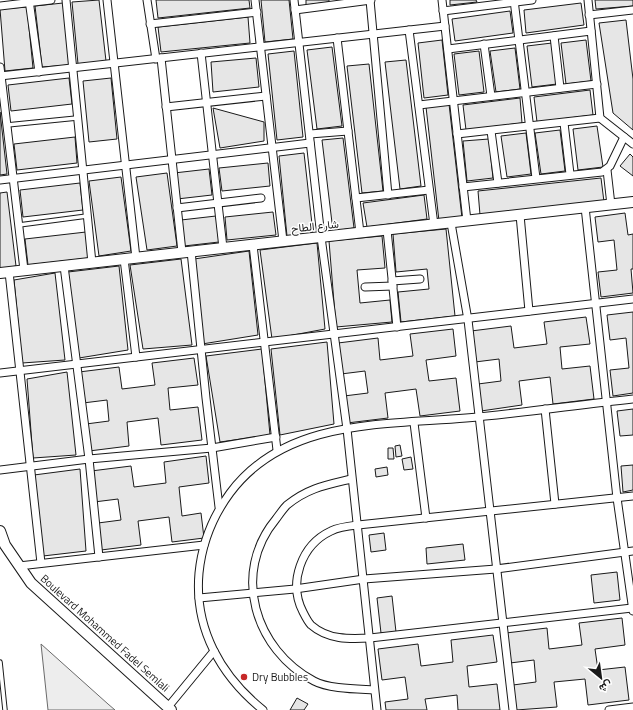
<svg xmlns="http://www.w3.org/2000/svg" width="633" height="710" viewBox="0 0 633 710" font-family="'Titillium Web',Vazirmatn,sans-serif">
<style>
.green{fill:#ededed;stroke:#6a6a6a}
.building{fill:#e6e6e6;stroke:#1a1a1a}
.lines{fill:none;stroke-linecap:round;stroke-linejoin:round}
.lane-casing{stroke:#1a1a1a;stroke-width:5.5}
.street-casing{stroke:#1a1a1a;stroke-width:9}
.secondary-casing{stroke:#1a1a1a;stroke-width:12}
.lane{stroke:#fff;stroke-width:3.5}
.street{stroke:#fff;stroke-width:7}
.secondary{stroke:#fff;stroke-width:10}
.poi-dot{fill:#c62828;stroke:#fff;stroke-width:1.5}
.labels{text-anchor:middle;stroke-width:3;stroke-linejoin:round;paint-order:stroke}
.street-label{font-size:11px;fill:#1a1a1a;stroke:#fff}
.poi-label{font-size:11px;fill:#1a1a1a;stroke:#fff;text-anchor:start}
</style>
<rect width="100%" height="100%" fill="#fff"/>
<!-- green -->
<polygon class="green" points="41,644 108,704 115,710 48,710"/>
<!-- building -->
<g class="building">
<polygon points="99,0 106,61 78,64 72,2"/>
<polygon points="156,0 249,0 250,8 158,18"/>
<polygon points="261,0 289,0 293,39 265,42"/>
<polygon points="306,0 329,0 329,2 306,5"/>
<polygon points="450,0 476,0 477,2 450,5"/>
<polygon points="595,0 633,0 633,6 596,9"/>
<polygon points="63,3 70,65 42,67 35,6"/>
<polygon points="581,3 584,25 526,33 524,10"/>
<polygon points="27,7 33,68 5,71 0,9"/>
<polygon points="510,11 513,33 455,41 452,19"/>
<polygon points="248,17 250,43 161,52 158,27"/>
<polygon points="626,20 633,79 633,130 613,113 599,23"/>
<polygon points="442,40 448,95 424,98 418,43"/>
<polygon points="586,40 591,81 566,84 561,43"/>
<polygon points="552,43 557,84 532,87 527,46"/>
<polygon points="332,47 342,126 317,129 307,50"/>
<polygon points="515,48 520,89 496,92 490,51"/>
<polygon points="294,51 303,137 277,140 268,54"/>
<polygon points="479,51 484,92 459,95 454,54"/>
<polygon points="256,58 259,87 213,92 211,62"/>
<polygon points="406,60 421,186 400,189 385,62"/>
<polygon points="369,64 383,191 362,193 347,66"/>
<polygon points="69,78 72,104 11,111 8,85"/>
<polygon points="111,78 117,139 89,142 83,81"/>
<polygon points="590,90 593,115 537,122 534,97"/>
<polygon points="520,98 522,123 466,130 463,105"/>
<polygon points="449,104 462,218 439,221 426,107"/>
<polygon points="213,108 264,122 264,141 220,148"/>
<polygon points="0,112 7,174 0,175"/>
<polygon points="597,126 603,167 578,170 573,129"/>
<polygon points="560,130 565,171 541,174 535,133"/>
<polygon points="526,133 531,174 507,177 501,136"/>
<polygon points="75,137 77,163 17,170 14,144"/>
<polygon points="343,138 354,228 333,231 322,140"/>
<polygon points="489,139 493,178 467,181 463,141"/>
<polygon points="304,153 313,233 287,236 279,156"/>
<polygon points="630,154 633,157 633,176 620,166"/>
<polygon points="268,163 270,186 222,191 219,168"/>
<polygon points="209,169 212,195 177,199 174,173"/>
<polygon points="167,173 177,246 147,250 136,177"/>
<polygon points="121,177 131,251 99,256 89,181"/>
<polygon points="601,178 604,202 480,215 478,191"/>
<polygon points="80,183 83,210 23,217 20,190"/>
<polygon points="7,192 16,266 0,269 0,193"/>
<polygon points="424,195 427,219 367,227 363,203"/>
<polygon points="273,212 276,235 227,240 225,217"/>
<polygon points="625,213 628,235 633,234 633,269 631,269 633,293 601,297 598,272 617,270 614,240 598,242 595,217"/>
<polygon points="216,216 219,242 184,246 181,220"/>
<polygon points="446,229 455,316 401,322 398,292 429,289 427,269 396,272 393,234"/>
<polygon points="86,232 89,258 28,265 25,239"/>
<polygon points="382,236 385,268 357,270 360,303 390,300 392,322 336,327 329,241"/>
<polygon points="317,243 325,329 272,339 260,250"/>
<polygon points="249,251 258,335 202,344 194,259"/>
<polygon points="181,259 192,345 143,349 130,265"/>
<polygon points="119,266 128,350 79,358 68,272"/>
<polygon points="55,273 65,360 22,363 14,280"/>
<polygon points="633,312 633,393 613,396 610,370 629,368 626,338 610,340 607,315"/>
<polygon points="586,317 590,344 560,347 562,369 590,366 594,399 553,404 550,377 519,381 522,405 481,411 478,384 501,381 499,359 475,362 471,331 511,326 514,348 547,344 544,322"/>
<polygon points="453,329 456,356 426,360 429,381 456,378 460,411 420,416 416,389 385,393 388,418 347,423 344,396 368,393 365,371 341,374 338,343 378,338 380,360 413,356 410,334"/>
<polygon points="327,342 334,424 280,435 271,349"/>
<polygon points="262,349 270,435 220,442 206,356"/>
<polygon points="194,358 198,385 168,388 170,410 198,407 202,440 161,445 158,418 127,422 129,446 89,451 86,424 109,421 107,400 83,403 79,372 119,367 122,389 155,385 152,363"/>
<polygon points="67,372 76,455 33,458 27,379"/>
<polygon points="633,409 633,435 620,436 617,411"/>
<polygon points="400,445 402,456 396,457 395,446"/>
<polygon points="388,448 393,448 394,459 388,459"/>
<polygon points="206,456 209,483 179,487 182,516 201,513 204,538 172,542 169,517 138,521 141,545 101,550 98,523 121,520 118,499 94,502 91,471 131,466 134,487 166,483 164,462"/>
<polygon points="411,457 413,469 404,470 402,459"/>
<polygon points="633,465 633,490 623,492 621,466"/>
<polygon points="387,467 388,475 376,477 375,469"/>
<polygon points="80,469 86,551 43,556 34,475"/>
<polygon points="384,533 386,550 371,552 369,535"/>
<polygon points="463,544 465,560 427,564 426,548"/>
<polygon points="617,572 620,600 594,603 591,575"/>
<polygon points="392,596 396,632 381,633 377,598"/>
<polygon points="622,618 625,645 595,649 598,670 625,667 629,700 588,705 585,679 554,682 557,707 516,710 513,685 536,682 534,660 510,663 506,633 547,628 549,649 582,645 579,623"/>
<polygon points="493,635 497,662 467,666 469,687 497,684 500,710 458,710 457,695 425,699 427,710 386,710 385,702 408,699 405,677 382,680 378,649 418,644 421,666 453,662 451,640"/>
<polygon points="297,698 308,704 304,710 290,710"/>
</g>
<g class="lines">
<defs>
<g id="lane">
<polyline points="7,125 77,118"/>
<polyline points="19,225 87,216"/>
<polyline points="0,662 5,710"/>
</g>
<g id="street">
<polyline points="29,0 39,72"/>
<polyline points="66,0 92,263"/>
<polyline points="107,0 136,258"/>
<polyline points="147,0 156,59"/>
<polyline points="255,0 283,241"/>
<polyline points="294,0 321,237 347,429 377,710"/>
<polyline points="370,0 388,195"/>
<polyline points="442,0 467,221"/>
<polyline points="514,0 536,178"/>
<polyline points="588,0 600,118 633,144"/>
<polyline points="0,6 51,0"/>
<polyline points="295,10 371,0"/>
<polyline points="443,11 532,0"/>
<polyline points="589,15 633,10"/>
<polyline points="150,24 257,12"/>
<polyline points="409,30 434,225"/>
<polyline points="554,36 560,88"/>
<polyline points="337,38 360,233"/>
<polyline points="484,44 491,96"/>
<polyline points="448,49 591,31"/>
<polyline points="201,53 223,248"/>
<polyline points="161,58 182,252"/>
<polyline points="0,67 24,270"/>
<polyline points="0,76 445,26"/>
<polyline points="419,105 597,84"/>
<polyline points="166,107 266,96"/>
<polyline points="564,123 570,174"/>
<polyline points="491,131 498,183"/>
<polyline points="310,134 348,131"/>
<polyline points="457,134 600,118"/>
<polyline points="607,170 611,205"/>
<polyline points="0,180 310,143"/>
<polyline points="463,187 602,172 610,166 624,137"/>
<polyline points="356,198 429,190"/>
<polyline points="585,207 617,498 633,611"/>
<polyline points="177,208 261,198"/>
<polyline points="520,215 529,311"/>
<polyline points="451,223 468,320 513,710"/>
<polyline points="387,230 397,327"/>
<polyline points="253,245 277,450"/>
<polyline points="191,251 206,398 219,507"/>
<polyline points="124,259 136,357"/>
<polyline points="64,266 89,459 99,557"/>
<polyline points="9,272 41,563"/>
<polyline points="392,281 420,279"/>
<polyline points="365,287 393,286"/>
<polyline points="0,373 633,299"/>
<polyline points="545,409 555,504"/>
<polyline points="414,423 426,518"/>
<polyline points="0,470 89,459 212,448 276,437"/>
<path d="M351,479C326,485 308,488 287,505C283,509 279,515 276,519C231,573 255,650 314,681C329,689 357,689 374,690"/>
<polyline points="19,566 204,545"/>
<polyline points="199,598 295,589 364,579 496,569 633,551"/>
<path d="M632,608L370,638C349,639 328,640 311,625C308,622 305,616 303,612C288,583 301,545 331,531C339,527 349,526 358,525L633,496"/>
<polyline points="168,707 214,651"/>
<path d="M263,710C221,676 194,629 199,573C202,543 213,516 230,493C285,419 383,425 466,418C521,413 577,405 633,399"/>
<polyline points="609,710 633,707"/>
</g>
<g id="secondary">
<polyline points="0,273 633,202"/>
<polyline points="0,531 5,545 31,583 171,710"/>
</g>
</defs>
<!-- lane casing -->
<use href="#lane" class="lane-casing"/>
<!-- street casing -->
<use href="#street" class="street-casing"/>
<!-- secondary casing -->
<use href="#secondary" class="secondary-casing"/>
<!-- lane -->
<use href="#lane" class="lane"/>
<!-- street -->
<use href="#street" class="street"/>
<!-- secondary -->
<use href="#secondary" class="secondary"/>
</g>
<!-- markers -->
<circle class="poi-dot" cx="244" cy="677" r="4"/>
<g class="labels">
<!-- street labels -->
<g class="street-label">
<text transform="translate(315 226) rotate(-6)" y="4">شارع الطاح</text>
<text transform="translate(105 633) rotate(42)" y="4">Boulevard Mohammed Fadel Semlali</text>
</g>
<!-- poi labels -->
<g class="poi-label">
<text x="252" y="681">Dry Bubbles</text>
</g>
</g>
<!-- north arrow -->
<g transform="translate(601 678) rotate(151)" stroke="#ffffff" stroke-width="3" paint-order="stroke">
<path d="M0-3L7 15L0 10L-7 15Z" fill="#1a1a1a"/>
<text y="-6" font-size="11" font-weight="bold" text-anchor="middle" fill="#1a1a1a">ش</text>
</g>
</svg>
